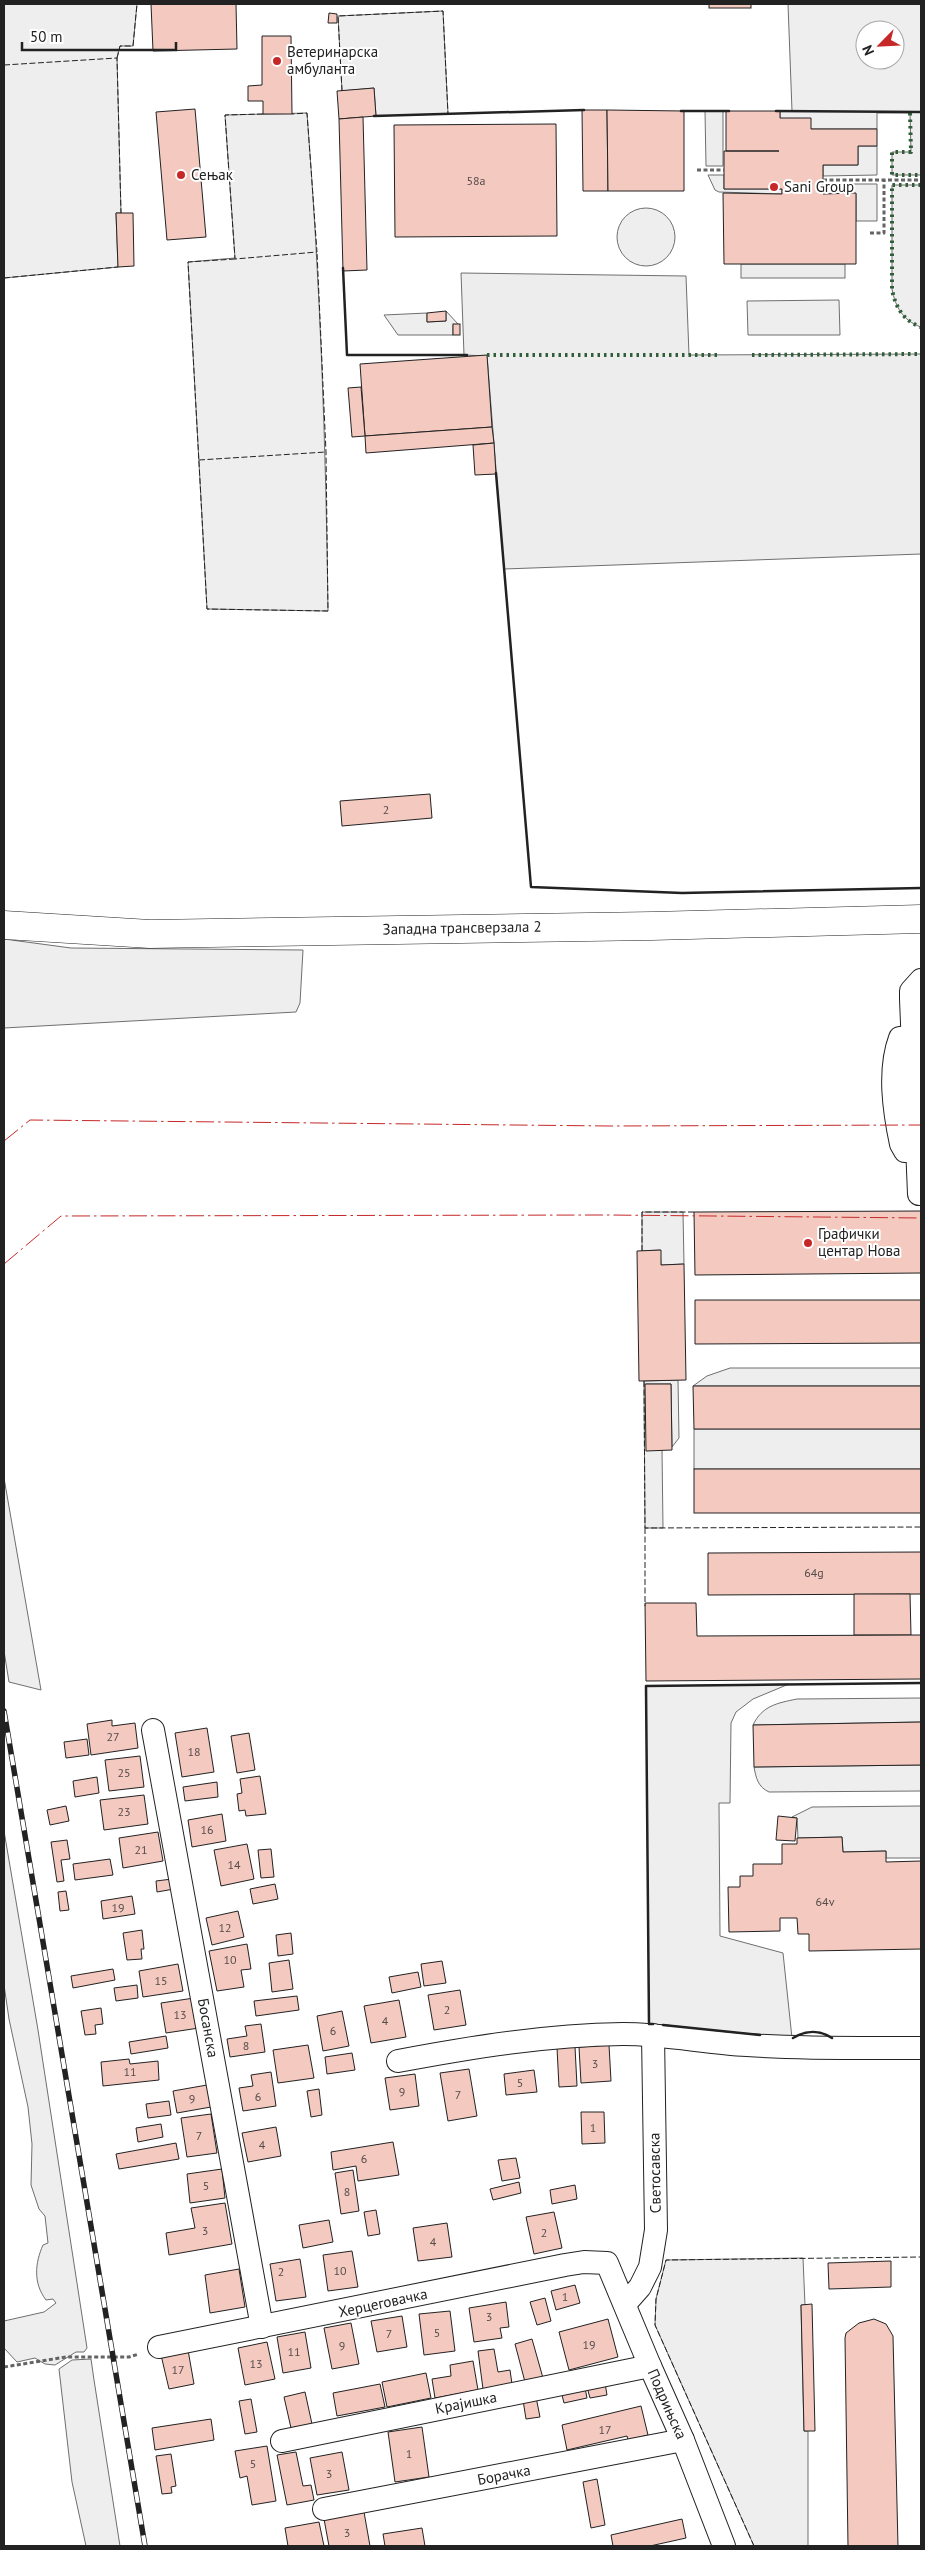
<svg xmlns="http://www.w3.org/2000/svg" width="925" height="2550" viewBox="0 0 925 2550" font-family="'PT Sans',sans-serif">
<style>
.green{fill:#eee;stroke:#6f6f6f;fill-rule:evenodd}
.parking{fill:#ededed;stroke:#6f6f6f}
.building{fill:#f3c9c0;stroke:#222}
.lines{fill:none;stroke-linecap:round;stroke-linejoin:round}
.minor-casing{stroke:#222;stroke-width:24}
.major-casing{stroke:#222;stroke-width:29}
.path{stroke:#646464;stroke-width:3;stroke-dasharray:4 2.5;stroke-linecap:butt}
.minor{stroke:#fff;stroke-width:22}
.major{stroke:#fff;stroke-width:28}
.rail-casing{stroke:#222;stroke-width:5.5}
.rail{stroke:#fff;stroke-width:4;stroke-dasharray:11;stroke-linecap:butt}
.hedge{stroke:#2f5e38;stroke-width:4;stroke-dasharray:2.5 4;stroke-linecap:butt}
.fence{stroke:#222;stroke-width:1;stroke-dasharray:6 2.5;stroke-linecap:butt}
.wall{stroke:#222;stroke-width:2.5}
.power{stroke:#c62828;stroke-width:1;stroke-dasharray:18 4 2.5 4;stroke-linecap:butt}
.poi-dot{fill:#c62828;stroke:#fff;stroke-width:2}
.labels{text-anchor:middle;stroke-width:4;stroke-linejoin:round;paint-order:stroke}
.number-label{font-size:12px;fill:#564c4a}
.poi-label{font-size:15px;fill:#222;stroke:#fff;text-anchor:start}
.street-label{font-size:15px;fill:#222;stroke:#fff}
</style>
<rect width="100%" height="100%" fill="#fff"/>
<!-- green -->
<g class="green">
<polygon points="4,4 137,4 133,46 120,46 117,58 121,213 116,213 118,267 4,278"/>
<path d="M788,4H921V175H892V152H911L910,113H877V129H811L780,118V111H792ZM865,30H895V60H865Z"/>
<polygon points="443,11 448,114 376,116 374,88 342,91 338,16"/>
<path d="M307,113C320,279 326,445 328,611L207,609L188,262L235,258L225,115Z"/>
<polygon points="858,146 877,146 877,175 823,176 823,165 858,165"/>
<polygon points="708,175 724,175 724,189 782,189 782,194 719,192 715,190"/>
<polygon points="823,184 877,184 877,221 856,221 856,194 823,194"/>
<path d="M892,185H921V327C903,321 895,306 892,289Z"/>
<circle cx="646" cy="237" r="29"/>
<polygon points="839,300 840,335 748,335 747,301"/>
<polygon points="446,311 458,324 453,325 453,335 398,335 384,315 427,313 427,322 446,321"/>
<polygon points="4,939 71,948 303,950 300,1003 296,1012 4,1028"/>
<polygon points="642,1212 683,1212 684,1264 661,1265 660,1250 642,1251"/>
<polygon points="730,1368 921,1368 921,1386 693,1386 707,1376"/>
<polygon points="678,1380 679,1438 672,1447 671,1384 646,1384 662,1450 663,1528 645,1528 644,1381"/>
<rect x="694" y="1429" width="227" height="40"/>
<polygon points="4,1478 41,1690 9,1682 4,1651"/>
<polygon points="789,1684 753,1699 736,1712 731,1723 730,1803 719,1803 720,1936 783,1953 792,2038 649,2024 646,1686"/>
<path d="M921,1698V1722L753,1725C762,1706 777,1703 797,1699Z"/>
<path d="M921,1765V1791L769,1792C758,1787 756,1778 754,1767Z"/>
<polygon points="921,1806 921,1858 886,1858 886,1851 843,1852 842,1837 798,1838 797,1818 792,1817 812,1807"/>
<path d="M4,1831L38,2030L87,2348L84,2352H76L55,2365L45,2364L35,2358L17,2362L4,2348V2321L44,2312L56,2303L53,2299L46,2300C33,2283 35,2263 43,2245L48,2243L45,2216L39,2209L31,2185L32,2144L28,2107L9,2019L4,1985Z"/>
<polygon points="803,2258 805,2305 801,2305 804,2431 808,2431 808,2546 754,2546 655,2325 656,2299 666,2260"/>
<polygon points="91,2359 94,2380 120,2546 86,2546 72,2482 59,2369 72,2360"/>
</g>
<!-- parking -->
<g class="parking">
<polygon points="705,111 723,111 723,166 706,166"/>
<rect x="741" y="264" width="104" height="14"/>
<polygon points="461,273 686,276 689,355 921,354 921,554 504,569 487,356 464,355"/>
</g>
<!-- building -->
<g class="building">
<polygon points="151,4 236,4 237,49 153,51"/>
<rect x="709" y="4" width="42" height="4"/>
<polygon points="329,13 337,14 337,23 328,23"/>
<polygon points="262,36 291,36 292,114 263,114 263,101 248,101 248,86 262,85"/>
<polygon points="374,88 376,116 339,119 337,91"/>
<polygon points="195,109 206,237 167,240 156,112"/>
<polygon points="582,110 607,110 608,191 583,191"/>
<polygon points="607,110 684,111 684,191 608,191"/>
<polygon points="726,111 780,111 780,118 811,118 811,129 877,129 877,146 858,146 858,165 823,165 823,194 856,193 856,264 724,264 723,193 782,194 782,189 724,189 724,151 779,151 726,151"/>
<polygon points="363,117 367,270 343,271 339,119"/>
<polygon points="556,124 557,236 395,237 394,125"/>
<polygon points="116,213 133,213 134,266 118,267"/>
<polygon points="446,311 446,321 427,322 427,313"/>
<rect x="453" y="324" width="7" height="11"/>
<polygon points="487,355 492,427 365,436 360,364"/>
<polygon points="361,387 365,436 352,437 348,388"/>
<polygon points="492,427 494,443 366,453 365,436"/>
<polygon points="494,443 496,474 475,475 473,445"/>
<polygon points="430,794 432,818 342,826 340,801"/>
<polygon points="921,1211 921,1273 695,1275 694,1212"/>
<polygon points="661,1250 661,1265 684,1264 686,1380 639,1381 637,1251"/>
<polygon points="695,1300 921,1300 921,1343 695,1344"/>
<polygon points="645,1384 671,1384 672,1450 646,1451"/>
<polygon points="693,1386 921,1386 921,1429 694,1429"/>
<rect x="694" y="1469" width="227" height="44"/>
<polygon points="921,1552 921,1594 708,1595 708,1553"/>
<polygon points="854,1594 910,1594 911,1635 854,1635"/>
<polygon points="645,1603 696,1603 697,1636 921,1635 921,1679 646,1681"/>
<polygon points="112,1720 112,1726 135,1723 138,1748 91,1755 87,1724"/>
<polygon points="921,1722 921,1765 754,1767 753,1725"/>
<polygon points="207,1728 214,1772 182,1777 175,1733"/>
<polygon points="249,1733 255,1770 237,1773 231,1736"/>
<polygon points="87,1739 89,1755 66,1758 64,1742"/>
<polygon points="140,1756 144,1787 109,1791 105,1760"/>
<polygon points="260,1776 266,1814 246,1816 245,1810 239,1811 237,1794 242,1793 240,1779"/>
<polygon points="97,1777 99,1793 75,1797 73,1781"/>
<polygon points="217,1782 218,1797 185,1801 183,1787"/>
<polygon points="144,1795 148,1824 104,1830 100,1800"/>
<polygon points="66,1806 69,1821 50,1825 47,1810"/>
<polygon points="222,1814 226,1841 192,1847 188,1820"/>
<polygon points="778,1816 797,1818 795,1841 776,1840"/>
<polygon points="158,1832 163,1861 123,1868 119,1838"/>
<polygon points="842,1837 843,1852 886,1851 886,1862 921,1861 921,1949 809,1951 809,1934 798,1934 797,1918 780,1918 780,1931 729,1932 728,1887 740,1887 740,1876 753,1876 753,1864 782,1864 782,1844 797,1844 797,1838"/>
<polygon points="67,1840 70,1859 61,1860 64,1881 57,1882 51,1842"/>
<polygon points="247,1844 254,1879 221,1886 214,1850"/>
<polygon points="271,1849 274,1877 261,1878 258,1850"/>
<polygon points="110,1859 113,1875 75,1880 73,1864"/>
<polygon points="172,1879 174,1889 157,1892 156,1881"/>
<polygon points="275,1884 278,1899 253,1904 250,1889"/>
<polygon points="66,1891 69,1910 60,1911 58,1892"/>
<polygon points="132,1896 135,1914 103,1919 101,1901"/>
<polygon points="238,1911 244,1937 212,1945 206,1918"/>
<polygon points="142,1930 144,1949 141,1949 142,1959 127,1960 123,1933"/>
<polygon points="291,1933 293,1954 278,1956 276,1935"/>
<polygon points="247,1944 251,1969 241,1970 244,1987 217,1991 209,1951"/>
<polygon points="289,1960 293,1989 272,1992 269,1963"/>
<polygon points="442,1961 446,1983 424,1986 421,1964"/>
<polygon points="178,1964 183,1991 143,1997 139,1971"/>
<polygon points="113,1969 115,1980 73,1988 71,1976"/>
<polygon points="418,1972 421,1987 392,1993 389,1977"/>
<polygon points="137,1985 138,1998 116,2001 114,1988"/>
<polygon points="460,1990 466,2025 434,2030 428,1995"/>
<polygon points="297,1996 299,2010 256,2016 254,2001"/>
<polygon points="194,1998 199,2028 166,2033 161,2003"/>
<polygon points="399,2000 406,2037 371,2043 364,2006"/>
<polygon points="101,2008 103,2024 95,2025 96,2034 85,2035 81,2011"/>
<polygon points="342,2011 349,2046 323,2051 317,2016"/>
<polygon points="261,2024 265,2052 230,2057 227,2039 247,2036 245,2026"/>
<polygon points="166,2036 168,2048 131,2054 129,2042"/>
<polygon points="308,2045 314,2078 278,2083 273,2050"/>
<polygon points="609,2045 611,2081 581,2083 579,2047"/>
<polygon points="575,2047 577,2086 559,2087 557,2048"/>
<polygon points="352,2053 355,2070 327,2074 325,2057"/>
<polygon points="129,2059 130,2064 158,2061 159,2080 103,2086 101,2062"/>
<polygon points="469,2069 477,2116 448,2121 440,2073"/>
<polygon points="534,2070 537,2092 506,2095 504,2074"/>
<polygon points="271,2072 276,2106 243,2111 239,2088 253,2086 251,2075"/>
<polygon points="415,2074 419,2106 390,2110 385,2078"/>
<polygon points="207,2085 211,2107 177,2113 173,2091"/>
<polygon points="319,2089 322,2115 311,2117 307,2091"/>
<polygon points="169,2101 171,2115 148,2118 146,2104"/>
<polygon points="581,2112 604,2112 605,2143 582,2144"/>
<polygon points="211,2114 217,2153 187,2157 181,2118"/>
<polygon points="161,2124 163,2137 138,2142 136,2128"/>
<polygon points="276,2127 281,2156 248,2162 242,2133"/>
<polygon points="393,2142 399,2175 358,2181 356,2166 333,2170 331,2152"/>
<polygon points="176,2143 179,2159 119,2169 116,2154"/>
<polygon points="516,2158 520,2178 502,2181 498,2160"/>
<polygon points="222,2169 225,2198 190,2203 187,2174"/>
<polygon points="353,2170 359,2211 341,2214 335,2173"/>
<polygon points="519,2182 521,2193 493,2200 490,2189"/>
<polygon points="575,2185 577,2199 552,2204 550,2190"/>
<polygon points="225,2203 232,2244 169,2255 166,2233 195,2228 191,2208"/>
<polygon points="376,2210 380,2234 368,2236 364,2212"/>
<polygon points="554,2212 562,2248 534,2254 526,2217"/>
<polygon points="329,2220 333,2242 303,2248 299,2225"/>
<polygon points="447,2223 452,2257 418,2261 413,2228"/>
<polygon points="352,2251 358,2287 328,2291 323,2255"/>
<polygon points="300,2259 306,2297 276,2301 270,2264"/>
<polygon points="891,2261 891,2287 829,2289 828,2263"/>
<polygon points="239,2269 245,2307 210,2313 205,2275"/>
<polygon points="575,2285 580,2303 556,2310 551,2291"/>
<polygon points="545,2298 551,2321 537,2325 530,2302"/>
<polygon points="506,2302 509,2327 500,2328 502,2338 474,2342 469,2308"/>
<polygon points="812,2304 815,2431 804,2431 801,2305"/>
<polygon points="450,2311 455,2351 424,2355 419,2314"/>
<polygon points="402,2316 407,2347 377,2352 371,2321"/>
<polygon points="608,2319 618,2357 569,2370 559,2332"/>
<polygon points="874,2319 886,2324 893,2336 898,2546 848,2546 845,2338 846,2333 859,2323"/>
<polygon points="351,2323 359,2364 332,2369 324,2328"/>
<polygon points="305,2332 311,2368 283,2373 277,2337"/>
<polygon points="532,2339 543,2378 525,2382 515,2344"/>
<polygon points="267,2342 275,2379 245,2385 238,2348"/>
<polygon points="494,2349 498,2372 510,2370 512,2384 483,2389 478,2351"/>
<polygon points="188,2350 194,2384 169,2389 161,2355"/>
<polygon points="473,2361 478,2390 435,2398 432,2379 451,2376 450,2365"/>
<polygon points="426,2373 431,2398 387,2407 382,2382"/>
<polygon points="605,2383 607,2395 590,2398 587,2387"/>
<polygon points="380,2384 385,2407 337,2416 333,2393"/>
<polygon points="585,2388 587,2398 564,2403 561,2391"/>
<polygon points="305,2392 312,2424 291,2428 284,2397"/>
<polygon points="536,2397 540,2417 526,2419 523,2400"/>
<polygon points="251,2399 257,2432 245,2434 239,2401"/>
<polygon points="641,2406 648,2435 628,2440 627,2436 567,2450 562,2425"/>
<polygon points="211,2419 214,2440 155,2450 152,2428"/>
<polygon points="422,2427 429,2477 395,2482 388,2432"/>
<polygon points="267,2446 276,2501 252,2505 247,2476 240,2478 235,2451"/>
<polygon points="296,2452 303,2486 311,2485 314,2500 287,2505 277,2455"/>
<polygon points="342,2452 349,2490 317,2495 310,2458"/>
<polygon points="171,2454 176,2486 171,2487 172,2493 162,2494 156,2456"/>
<polygon points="597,2479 605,2525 591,2528 583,2482"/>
<polygon points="364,2512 370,2546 329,2546 324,2519"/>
<polygon points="682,2519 686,2538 650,2546 613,2546 611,2535"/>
<polygon points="319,2522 324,2546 288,2546 285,2528"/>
<polygon points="422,2528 425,2546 385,2546 383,2534"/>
</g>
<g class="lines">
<defs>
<g id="minor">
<polyline points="921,980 911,991 911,999 919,1194 921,1194"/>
<path d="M912,1037L900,1038C888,1070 894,1111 901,1144L905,1151H918"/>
<polyline points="153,1730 262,2327"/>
<path d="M398,2061C473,2047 547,2035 623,2034C665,2034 706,2043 747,2045C805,2049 863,2048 921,2048"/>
<polyline points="625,2304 640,2287 650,2267 656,2230 653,2035"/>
<polyline points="159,2347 565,2265 584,2262 607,2263 650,2366 683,2440 724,2546"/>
<polyline points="282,2441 650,2366"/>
<polyline points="324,2509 683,2440"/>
</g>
<polyline id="major" points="4,925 150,934 652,926 921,919"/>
</defs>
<!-- minor casing -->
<use href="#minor" class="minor-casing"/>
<!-- major casing -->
<use href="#major" class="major-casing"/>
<!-- path -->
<g class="path">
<polyline points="697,170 724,170"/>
<polyline points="823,180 921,180"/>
<polyline points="870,233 884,233 884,180"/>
<polyline points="4,2367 66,2357 129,2357 139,2354"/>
</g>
<!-- minor -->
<use href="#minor" class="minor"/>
<!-- major -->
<use href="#major" class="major"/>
<defs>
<polyline id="rail" points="4,1711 145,2546"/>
</defs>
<!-- rail casing -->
<use href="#rail" class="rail-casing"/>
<!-- rail -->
<use href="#rail" class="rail"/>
<!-- hedge -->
<g class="hedge">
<polyline points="910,113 911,152 892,152 892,175 921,175"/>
<path d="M921,185H892V289C895,306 903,321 921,327"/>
<polyline points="487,355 717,355"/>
<polyline points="752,355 921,354"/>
</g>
<!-- fence -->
<g class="fence">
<polyline points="117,58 120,46 133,46 137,4"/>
<polyline points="4,65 117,58 121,213"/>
<polyline points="342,91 338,16 443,11 448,114"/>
<polyline points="263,114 225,115 235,259 317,252 307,113 292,114"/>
<polyline points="235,259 188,262 207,609 328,611 326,452 317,252"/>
<polyline points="4,278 118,267"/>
<polyline points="199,460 326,452"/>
<polyline points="642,1251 642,1212 696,1212"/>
<polyline points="644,1381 645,1528 921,1527"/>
<polyline points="645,1528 645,1606"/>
<polyline points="754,2546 655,2325 656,2299 666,2260 921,2257"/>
</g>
<!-- wall -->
<g class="wall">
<polyline points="681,111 729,111"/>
<polyline points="776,111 921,112"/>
<polyline points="374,116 584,110"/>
<polyline points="343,268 347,355 467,355"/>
<polyline points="496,473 531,887 682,893 921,888"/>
<polyline points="653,2024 649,2024 646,1686 921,1683"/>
<polyline points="663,2025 760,2035"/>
<path d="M793,2038C806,2030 820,2030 832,2038"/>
</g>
<!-- power -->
<g class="power">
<polyline points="4,1141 30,1120 610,1126 921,1125"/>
<polyline points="4,1264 61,1216 608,1215 921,1218"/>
</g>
</g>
<!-- markers -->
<g class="poi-dot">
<circle cx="277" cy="61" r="5"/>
<circle cx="181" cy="175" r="5"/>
<circle cx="774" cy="187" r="5"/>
<circle cx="808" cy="1243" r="5"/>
</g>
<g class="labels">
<!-- number labels -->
<g class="number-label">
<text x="476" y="185">58a</text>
<text x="386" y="814">2</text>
<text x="814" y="1577">64g</text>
<text x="113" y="1741">27</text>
<text x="194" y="1756">18</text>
<text x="124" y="1777">25</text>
<text x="124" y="1816">23</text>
<text x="207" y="1834">16</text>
<text x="141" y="1854">21</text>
<text x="234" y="1869">14</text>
<text x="825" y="1906">64v</text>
<text x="118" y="1912">19</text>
<text x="225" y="1932">12</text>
<text x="230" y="1964">10</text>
<text x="161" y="1985">15</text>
<text x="447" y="2014">2</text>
<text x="180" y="2019">13</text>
<text x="385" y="2025">4</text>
<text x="333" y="2035">6</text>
<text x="246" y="2050">8</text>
<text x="595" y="2068">3</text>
<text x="130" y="2076">11</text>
<text x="520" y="2087">5</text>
<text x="402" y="2096">9</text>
<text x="458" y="2099">7</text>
<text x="258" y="2101">6</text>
<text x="192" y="2103">9</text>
<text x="593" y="2132">1</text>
<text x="199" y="2140">7</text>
<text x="262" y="2149">4</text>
<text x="364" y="2163">6</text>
<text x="206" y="2190">5</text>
<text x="347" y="2196">8</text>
<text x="205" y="2235">3</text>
<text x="544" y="2237">2</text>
<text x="433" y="2246">4</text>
<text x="340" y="2275">10</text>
<text x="281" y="2276">2</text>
<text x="565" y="2301">1</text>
<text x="489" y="2321">3</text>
<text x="437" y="2337">5</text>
<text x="389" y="2338">7</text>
<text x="589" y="2349">19</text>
<text x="342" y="2350">9</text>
<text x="294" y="2356">11</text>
<text x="256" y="2368">13</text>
<text x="178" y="2374">17</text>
<text x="605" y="2434">17</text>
<text x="409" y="2458">1</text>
<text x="253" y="2468">5</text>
<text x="329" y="2478">3</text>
<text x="347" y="2537">3</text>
</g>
<!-- poi labels -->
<g class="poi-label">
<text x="287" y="57">Ветеринарска<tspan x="287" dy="17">амбуланта</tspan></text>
<text x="191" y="180">Сењак</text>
<text x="784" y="192">Sani Group</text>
<text x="818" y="1239">Графички<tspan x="818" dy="17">центар Нова</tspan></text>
</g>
<!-- street labels -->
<g class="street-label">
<text transform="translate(462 928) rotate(-1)" y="5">Западна трансверзала 2</text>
<text transform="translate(208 2028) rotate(80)" y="5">Босанска</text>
<text transform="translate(655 2173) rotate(-91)" y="5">Светосавска</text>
<text transform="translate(383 2303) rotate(-12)" y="5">Херцеговачка</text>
<text transform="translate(466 2403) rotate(-11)" y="5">Крајишка</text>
<text transform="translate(667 2404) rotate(66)" y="5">Подрињска</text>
<text transform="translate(504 2475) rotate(-11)" y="5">Борачка</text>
</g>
</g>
<!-- border -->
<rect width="925" height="2550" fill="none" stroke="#222222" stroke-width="10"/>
<!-- north arrow -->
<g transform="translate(880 45) rotate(246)"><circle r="24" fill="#ffffff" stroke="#a7a7a7"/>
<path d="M0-4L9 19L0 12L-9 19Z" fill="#c62828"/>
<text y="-8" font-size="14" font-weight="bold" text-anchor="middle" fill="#222222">N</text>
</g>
<!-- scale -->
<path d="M22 42v8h154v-8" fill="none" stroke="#222222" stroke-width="2.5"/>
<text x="30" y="42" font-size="15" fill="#222222" stroke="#ffffff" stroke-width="4" paint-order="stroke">50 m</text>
</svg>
